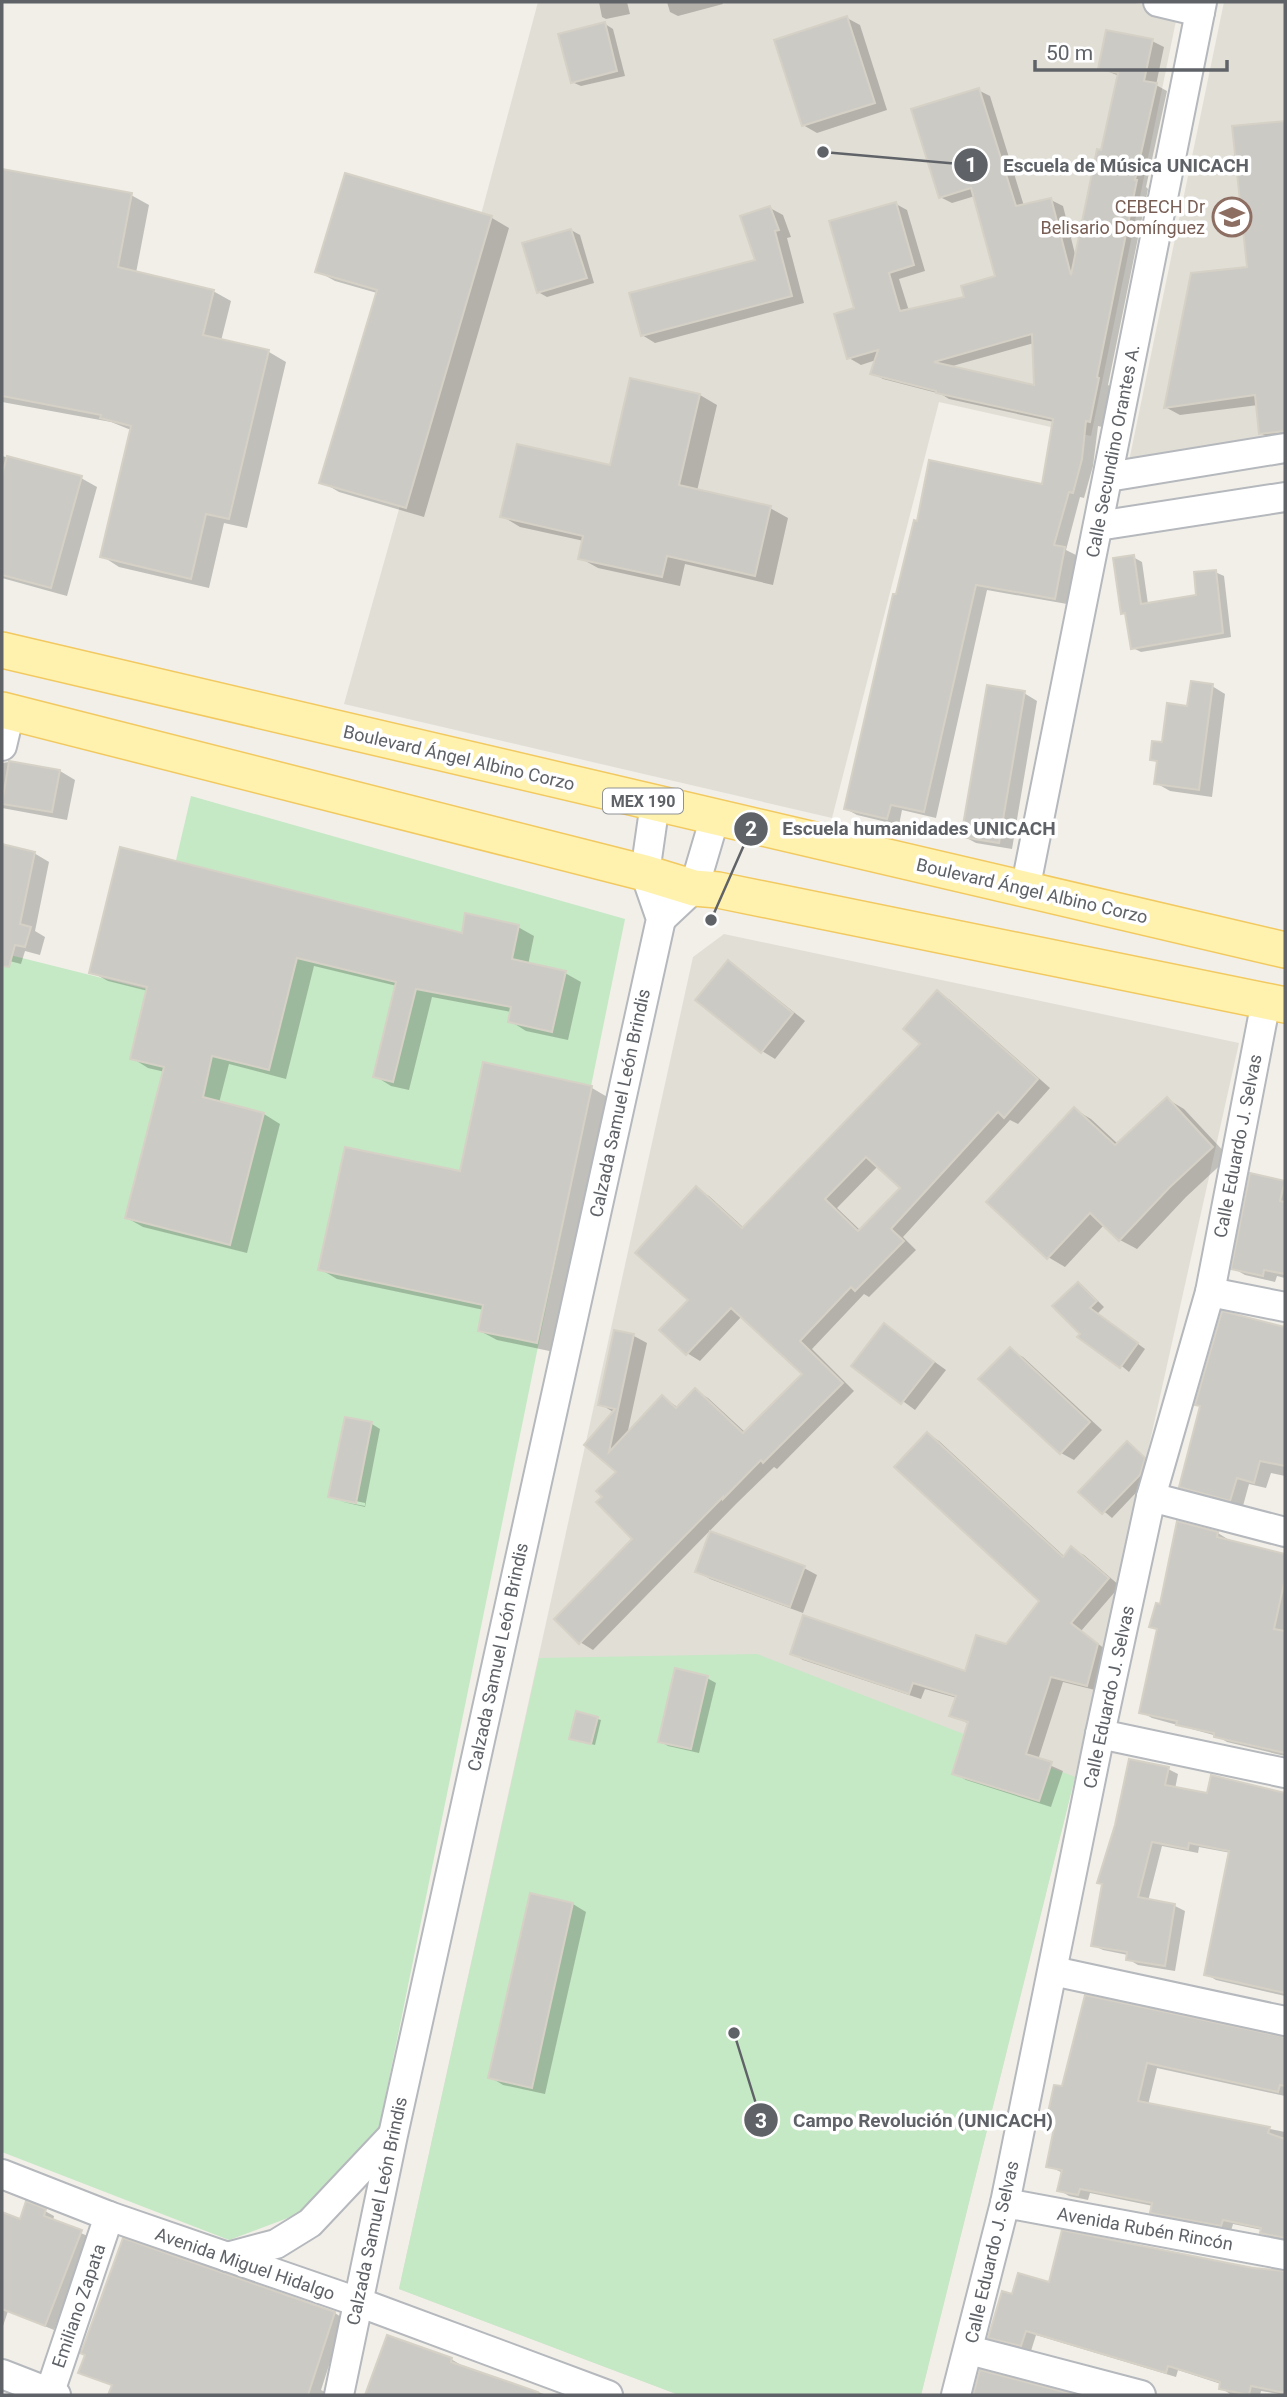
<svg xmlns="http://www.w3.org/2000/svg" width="1287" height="2397" viewBox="0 0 1287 2397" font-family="Roboto,sans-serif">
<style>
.education{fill:#e1ded6}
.green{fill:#c5e8c5}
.shadow{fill:#0003;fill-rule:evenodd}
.building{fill:#cccac5;stroke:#d6d1c6;stroke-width:2;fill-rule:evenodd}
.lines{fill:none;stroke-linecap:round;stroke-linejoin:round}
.minor-casing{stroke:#b5b8bc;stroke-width:32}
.major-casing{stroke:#f2c960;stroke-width:38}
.minor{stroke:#fff;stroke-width:28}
.major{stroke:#fff2af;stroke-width:35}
.labels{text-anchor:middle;stroke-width:7;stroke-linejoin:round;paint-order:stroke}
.shield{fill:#fff;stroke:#8f9295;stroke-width:2}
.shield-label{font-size:16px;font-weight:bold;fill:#5f6368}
.education-label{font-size:18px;fill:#785e54;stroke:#fff;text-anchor:end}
.street-label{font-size:18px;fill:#5f6368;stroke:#fff}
.leader{fill:none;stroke:#5f6368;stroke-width:2.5}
.callout-dot{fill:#5f6368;stroke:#fff;stroke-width:2.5}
.mark-label{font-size:21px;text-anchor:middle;font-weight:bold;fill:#fff}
.callout-label{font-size:19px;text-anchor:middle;font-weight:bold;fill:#5f6368;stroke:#fff;stroke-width:7;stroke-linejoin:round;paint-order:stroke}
</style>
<rect width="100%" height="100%" fill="#f1efe8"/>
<!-- education -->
<g class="education">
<polygon points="538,2 1130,2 1178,11 1091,436 939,402 832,818 344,704 460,293"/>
<polygon points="1224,2 1285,2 1285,433 1129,461"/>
<polygon points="724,934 1239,1043 1075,1777 921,2395 679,2395 399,2289 693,957"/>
</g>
<!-- green -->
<g class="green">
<polygon points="191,796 625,919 378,2133 301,2213 229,2240 2,2152 2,953 146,989"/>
<polygon points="757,1654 1075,1777 921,2395 679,2395 399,2289 539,1658"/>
</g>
<!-- shadow -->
<g class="shadow">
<polygon points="599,2 627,2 630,14 606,19 602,17"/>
<polygon points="667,2 722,2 723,4 678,16 670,12"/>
<polygon points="847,18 860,25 887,110 817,133 803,125"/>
<polygon points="605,24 613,29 625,76 581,86 572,82"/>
<path d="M1152,41L1164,47L1156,85L1167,91L1146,187L1148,189L1108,385L1110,386L1102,427L1098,426L1093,466L1084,498L1080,497L1066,550L1076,555L1067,604L987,590L936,818L902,810L899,825L857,815L846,809L897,596L918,523L1044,487L1054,422L949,399L941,394L883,379L872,373L876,360L861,365L849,358L856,309L896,204L907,210L925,271L899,279L909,311L966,298L997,277L975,196L952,203L940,197L978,90L990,96L1024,206L1051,200L1063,206L1076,258L1119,76L1100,68ZM1034,343L1035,387L949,367Z"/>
<polygon points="1285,121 1285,440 1276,441 1260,433 1258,405 1180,415 1165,407 1249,269 1234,127"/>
<polygon points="2,171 131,195 149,205 136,273 213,291 231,301 221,341 269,352 286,362 247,528 224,523 209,588 119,567 102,556 131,430 111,422 2,402"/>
<polygon points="346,175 492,218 509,228 424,517 339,492 322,482 377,293 335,281 317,271"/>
<polygon points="770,208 783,215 791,237 787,238 804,303 655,343 642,335 758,261"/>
<polygon points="571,230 580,235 594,283 547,297 538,292"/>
<polygon points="631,380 700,395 717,405 697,491 770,508 788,518 773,585 685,564 680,586 598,568 580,558 584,541 520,527 502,516 611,467"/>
<polygon points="2,456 81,478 97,487 67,596 2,578"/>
<polygon points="1133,557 1142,562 1148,604 1198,596 1215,572 1224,576 1231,637 1141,652 1133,648 1126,615 1123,613"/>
<polygon points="1212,686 1225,694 1212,797 1170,791 1156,783 1159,763 1151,759 1189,708"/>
<polygon points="1024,693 1037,701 1012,849 976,843 963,836"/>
<polygon points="9,762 60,771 75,780 67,820 2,808 2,763"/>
<polygon points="2,846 34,853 49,862 35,931 45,937 40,955 25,951 21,964 2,959"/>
<polygon points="518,927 534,936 528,965 565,973 581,982 568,1040 526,1031 510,1021 512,1012 432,997 409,1090 391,1086 375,1076 397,986 314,966 286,1079 229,1064 219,1103 264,1114 280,1124 247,1253 143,1227 127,1218 165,1072 148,1068 132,1058 148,991 108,981 91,972 463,935"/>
<polygon points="728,963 741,970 805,1021 775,1059 762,1051"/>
<path d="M937,992L950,1000L1050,1088L1018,1124L1010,1120L903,1237L916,1250L869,1297L864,1294L812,1349L854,1391L777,1469L774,1467L736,1504L593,1650L580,1642L634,1539L604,1497L618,1472L587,1445L615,1413L600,1404L634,1336L647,1343L627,1435L662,1397L679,1408L695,1390L708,1398L746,1433L804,1374L742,1316L700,1361L687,1353L696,1189L709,1196L744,1228L923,1044ZM878,1166L902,1188L861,1231L837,1208Z"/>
<polygon points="485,1064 592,1088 609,1098 554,1352 497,1340 480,1331 484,1310 337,1279 320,1269 461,1173"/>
<polygon points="1167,1099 1184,1109 1229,1157 1186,1197 1137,1249 1120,1240 1104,1225 1065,1267 1048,1257 1074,1109 1091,1119 1118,1144"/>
<polygon points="1251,1175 1285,1183 1285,1278 1277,1276 1275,1282 1245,1275 1233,1268"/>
<polygon points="1078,1284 1086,1289 1104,1307 1097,1314 1145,1349 1129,1372 1082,1333"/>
<polygon points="1223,1313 1285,1328 1285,1476 1271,1473 1266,1488 1249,1484 1243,1506 1193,1493 1181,1486 1202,1407 1197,1404"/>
<polygon points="885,1326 946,1370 915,1410 854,1365"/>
<polygon points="1010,1350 1023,1357 1102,1430 1074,1460 1061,1453"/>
<polygon points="346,1419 372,1424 380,1429 365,1507 339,1501 365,1506 365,1503 337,1497 337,1500 330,1496"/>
<polygon points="928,1434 939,1441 1065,1557 1072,1549 1084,1555 1120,1586 1081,1631 1109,1652 1099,1691 1063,1682 1038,1760 1063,1771 1051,1807 966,1780 954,1773 969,1724 952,1715 957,1698 925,1689 921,1699 803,1660 792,1653 967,1674 1007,1646 1042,1601"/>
<polygon points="1127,1443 1153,1464 1148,1480 1112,1518 1081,1492"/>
<polygon points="1178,1523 1218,1533 1229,1540 1229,1542 1285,1555 1285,1756 1227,1742 1217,1736 1152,1718 1141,1712 1159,1631 1151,1626 1161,1606"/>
<polygon points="804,1568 817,1575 803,1613 710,1579 697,1571"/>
<polygon points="707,1678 716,1683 699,1753 668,1746 660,1741"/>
<polygon points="577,1713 601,1720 595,1745 575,1740"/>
<polygon points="1168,1769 1178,1774 1175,1789 1209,1795 1283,1795 1285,1792 1285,1996 1216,1980 1206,1974 1231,1853 1199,1847 1198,1853 1162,1846 1148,1901 1175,1906 1185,1911 1175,1971 1138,1965 1128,1959 1128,1955 1103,1950 1093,1945"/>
<polygon points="531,1895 573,1904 586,1912 545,2094 503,2085 490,2077"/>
<polygon points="1086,1997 1285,2039 1285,2096 1157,2068 1148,2105 1285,2132 1285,2242 1272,2238 1262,2233 1262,2230 1233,2224 1231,2231 1162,2218 1152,2212 1153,2206 1090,2193 1088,2200 1069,2196 1059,2190 1063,2173 1048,2166 1056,2126 1048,2121 1064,2088"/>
<polygon points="45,2211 54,2216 53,2221 90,2237 54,2330 8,2311 2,2329 2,2214 21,2221"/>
<polygon points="1063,2233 1285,2273 1285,2395 1261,2391 1260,2395 1230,2394 1221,2388 1221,2384 1178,2370 1176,2377 1036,2335 1031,2351 1000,2343 990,2337 1013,2296 1050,2284"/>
<polygon points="124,2241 335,2313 344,2319 321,2390 331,2395 110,2395 114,2386 80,2372"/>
<polygon points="451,2359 461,2365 461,2367 547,2395 373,2395 368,2393"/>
</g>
<!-- building -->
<g class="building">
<polygon points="847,16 875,103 802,126 774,40"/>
<polygon points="605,22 617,71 571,83 558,34"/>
<path d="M1106,30L1153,39L1144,81L1157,83L1135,180H1137L1097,377L1099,378L1090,422L1086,421L1082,459L1073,493L1069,492L1054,545L1065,547L1055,599L976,585L924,812L891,805L887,819L844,809L893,594H896L914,520L917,521L929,460L1042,484L1053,419L936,393V391L870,374L878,350L847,359L834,314L854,308L829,221L896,202L914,265L889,273L900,311L964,297L961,286L995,276L971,188L939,198L911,109L979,88L1016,206L1051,198L1071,275L1097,149L1101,150L1118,73L1098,69ZM1032,334L1034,385L934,362Z"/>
<polygon points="1285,121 1285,431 1259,434 1255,395 1164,408 1191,273 1247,267 1232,126"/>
<polygon points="2,169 132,193 118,267 214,290 203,335 269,350 229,519 206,514 191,579 100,557 131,426 100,418 101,415 2,396"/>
<polygon points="345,173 492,216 406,508 319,483 377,290 315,272"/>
<polygon points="770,206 779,230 775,231 792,296 641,336 629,293 755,260 740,216"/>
<polygon points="571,229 587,278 537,293 522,243"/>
<polygon points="630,378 700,394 679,485 771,506 755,576 667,556 662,577 578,559 583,536 500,517 517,444 610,465"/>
<polygon points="7,456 82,476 51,588 2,575 2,475"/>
<polygon points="1134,555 1141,604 1196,595 1194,572 1216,570 1223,633 1131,649 1125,613 1121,614 1113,558"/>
<polygon points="1191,681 1213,684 1199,790 1154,784 1157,761 1150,760 1152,741 1162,742 1167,703 1187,706"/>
<polygon points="987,685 1025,691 999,843 961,837"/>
<polygon points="9,761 60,770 52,812 2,804"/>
<polygon points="2,844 35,852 20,924 31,927 25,947 15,945 9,967 2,966"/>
<polygon points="120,847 462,933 465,913 519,925 512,959 566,971 552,1032 508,1022 511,1007 416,989 393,1082 373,1077 396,982 297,958 269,1070 212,1056 203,1097 264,1113 230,1245 125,1218 164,1067 130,1059 147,987 89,973"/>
<polygon points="728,960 793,1013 761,1053 695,1000"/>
<path d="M937,990L1038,1079L1004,1118L998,1112L891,1229L904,1241L855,1291L851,1287L800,1341L843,1383L763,1463L761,1460L723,1499V1497L579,1644L554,1619L632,1539L596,1502L602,1497L596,1491L616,1472L584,1445L615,1409L598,1405L614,1330L634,1334L609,1452L662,1395L676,1408L695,1388L743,1433L802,1374L731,1308L686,1355L659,1330L688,1300L635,1253L696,1186L742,1228L920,1044L903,1029ZM866,1157L900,1188L858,1231L825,1199Z"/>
<polygon points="483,1062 592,1086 537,1343 478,1331 483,1305 318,1270 345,1147 460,1171"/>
<polygon points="1167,1097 1213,1147 1169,1188 1119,1241 1090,1213 1047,1259 986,1202 1074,1107 1115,1145"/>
<polygon points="1250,1173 1285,1181 1280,1201 1285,1202 1285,1274 1264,1270 1263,1276 1231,1269"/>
<polygon points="1078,1282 1097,1301 1090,1308 1138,1343 1120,1368 1077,1337 1080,1334 1052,1306"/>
<polygon points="1222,1311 1285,1327 1285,1466 1260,1461 1254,1483 1237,1478 1230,1501 1179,1487 1200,1406 1195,1405"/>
<polygon points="884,1323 934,1362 901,1404 851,1366"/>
<polygon points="1010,1347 1090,1422 1060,1454 978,1379"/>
<polygon points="345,1417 372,1422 356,1503 328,1497"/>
<polygon points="927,1432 1063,1557 1071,1546 1109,1578 1071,1623 1098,1644 1087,1686 1051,1677 1026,1754 1052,1762 1039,1801 952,1774 968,1722 949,1716 956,1696 913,1683 909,1694 790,1654 803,1615 965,1671 976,1635 1006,1644 1039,1601 894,1467"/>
<polygon points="1127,1441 1145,1458 1140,1475 1102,1514 1078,1492"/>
<polygon points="1177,1521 1218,1532 1217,1537 1285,1554 1285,1579 1274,1629 1285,1631 1285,1753 1214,1737 1214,1733 1176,1725 1177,1721 1139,1713 1157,1629 1149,1627 1156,1603 1160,1604"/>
<polygon points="710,1531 805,1566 790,1607 695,1572"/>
<polygon points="675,1668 708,1676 691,1749 658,1742"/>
<polygon points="576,1711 598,1717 591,1744 569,1739"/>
<polygon points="1129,1759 1169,1767 1165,1785 1207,1793 1211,1775 1285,1793 1285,1993 1204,1975 1229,1851 1189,1843 1188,1849 1152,1842 1138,1897 1175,1904 1165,1966 1126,1960 1127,1952 1091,1946 1102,1884 1097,1883 1115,1825"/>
<polygon points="530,1893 573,1903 532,2088 488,2078"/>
<polygon points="1085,1995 1285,2037 1285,2086 1280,2085 1278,2092 1147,2063 1138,2101 1270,2127 1268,2133 1285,2139 1285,2238 1260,2233 1261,2228 1223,2220 1221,2226 1150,2213 1152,2203 1080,2189 1078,2195 1057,2191 1062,2170 1046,2167 1055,2123 1046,2122 1054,2085 1062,2086"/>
<polygon points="26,2201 46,2209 44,2216 82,2230 45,2326 2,2309 2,2212 20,2219"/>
<polygon points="1062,2230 1253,2268 1285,2271 1285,2393 1251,2386 1249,2395 1219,2389 1220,2382 1168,2366 1166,2373 1026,2331 1021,2346 988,2338 1002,2291 1012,2294 1018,2273 1049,2282"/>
<polygon points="123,2238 335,2312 308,2395 108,2395 112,2385 78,2373 85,2355 80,2353 82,2350"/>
<polygon points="387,2335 452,2358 451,2362 538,2392 537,2395 365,2395"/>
<polygon points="980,2370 1076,2395 973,2395"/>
</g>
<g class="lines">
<defs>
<g id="minor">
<polyline points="1158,2 1200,12"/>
<polyline points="1108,477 1285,448"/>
<polyline points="1098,526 1285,497"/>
<polyline points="2,746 10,712"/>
<polyline points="1025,890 1202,2"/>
<polyline points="661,919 694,888 715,817"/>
<polyline points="1210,1292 1285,1307"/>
<polyline points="1151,1497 1285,1532"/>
<polyline points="1100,1734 1285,1773"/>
<polyline points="1053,1971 1285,2021"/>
<polyline points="2,2174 109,2216 358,2302 608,2395"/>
<polyline points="1005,2203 1285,2255"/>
<polyline points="227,2257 276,2244 310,2223 391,2137"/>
<polyline points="969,2350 1141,2395"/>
<polyline points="2,2374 56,2395"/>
<polyline points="49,2395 109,2216"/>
<polyline points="339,2395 393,2135 661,919 645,873 655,803"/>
<polyline points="956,2395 1005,2203 1100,1734 1151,1497 1210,1292 1266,1001"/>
</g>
<g id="major">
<polyline points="2,650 1285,950"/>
<polyline points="2,710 645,873 694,888 718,890 1285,1005"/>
</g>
</defs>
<!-- minor casing -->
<use href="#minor" class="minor-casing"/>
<!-- major casing -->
<use href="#major" class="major-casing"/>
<!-- minor -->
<use href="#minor" class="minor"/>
<!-- major -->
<use href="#major" class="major"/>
</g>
<!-- icons -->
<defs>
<symbol id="university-ring" viewBox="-11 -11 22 22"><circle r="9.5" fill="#fff" stroke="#8d6e63" stroke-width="1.5"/><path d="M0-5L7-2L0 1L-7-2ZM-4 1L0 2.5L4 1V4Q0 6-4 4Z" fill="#8d6e63"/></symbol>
</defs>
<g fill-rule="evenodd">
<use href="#university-ring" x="1210" y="195" width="44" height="44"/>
</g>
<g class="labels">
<!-- shield labels -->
<rect class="shield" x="603" y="788.5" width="80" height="25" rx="5"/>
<g class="shield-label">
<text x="643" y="807">MEX 190</text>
</g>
<!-- education labels -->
<g class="education-label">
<text x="1205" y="213">CEBECH Dr<tspan x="1205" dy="21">Belisario Domínguez</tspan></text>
</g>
<!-- street labels -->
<g class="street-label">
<text transform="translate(1113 451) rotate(-79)" y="6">Calle Secundino Orantes A.</text>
<text transform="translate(459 758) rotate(13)" y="6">Boulevard Ángel Albino Corzo</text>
<text transform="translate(1032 891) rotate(13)" y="6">Boulevard Ángel Albino Corzo</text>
<text transform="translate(620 1103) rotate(-78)" y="6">Calzada Samuel León Brindis</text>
<text transform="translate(1238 1146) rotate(-79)" y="6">Calle Eduardo J. Selvas</text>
<text transform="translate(498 1657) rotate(-78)" y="6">Calzada Samuel León Brindis</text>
<text transform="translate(1109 1697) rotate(-78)" y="6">Calle Eduardo J. Selvas</text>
<text transform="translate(377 2211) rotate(-78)" y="6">Calzada Samuel León Brindis</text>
<text transform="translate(1145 2229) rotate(10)" y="6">Avenida Rubén Rincón</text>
<text transform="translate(992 2252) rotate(-77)" y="6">Calle Eduardo J. Selvas</text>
<text transform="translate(245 2264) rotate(19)" y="6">Avenida Miguel Hidalgo</text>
<text transform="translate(79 2306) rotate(-71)" y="6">Emiliano Zapata</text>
</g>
</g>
<!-- callouts -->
<path class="leader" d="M823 152L971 165M711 920L751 829M734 2033L761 2120"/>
<g class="callout-dot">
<circle cx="823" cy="152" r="7"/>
<circle cx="711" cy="920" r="7"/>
<circle cx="734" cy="2033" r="7"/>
<circle cx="971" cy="165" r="18"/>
<circle cx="751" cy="829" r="18"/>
<circle cx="761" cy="2120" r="18"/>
</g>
<g class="mark-label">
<text x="971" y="172">1</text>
<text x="751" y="836">2</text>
<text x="761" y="2128">3</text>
</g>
<g class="callout-label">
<text x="1126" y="172">Escuela de Música UNICACH</text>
<text x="919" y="835">Escuela humanidades UNICACH</text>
<text x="923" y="2127">Campo Revolución (UNICACH)</text>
</g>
<!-- border -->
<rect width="1287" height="2397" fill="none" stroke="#5f6368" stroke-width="7"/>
<!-- scale -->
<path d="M1035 60v10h192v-10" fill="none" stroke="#5f6368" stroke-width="3.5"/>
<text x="1046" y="60" font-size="21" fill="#5f6368" stroke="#ffffff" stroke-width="5" paint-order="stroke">50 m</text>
</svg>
